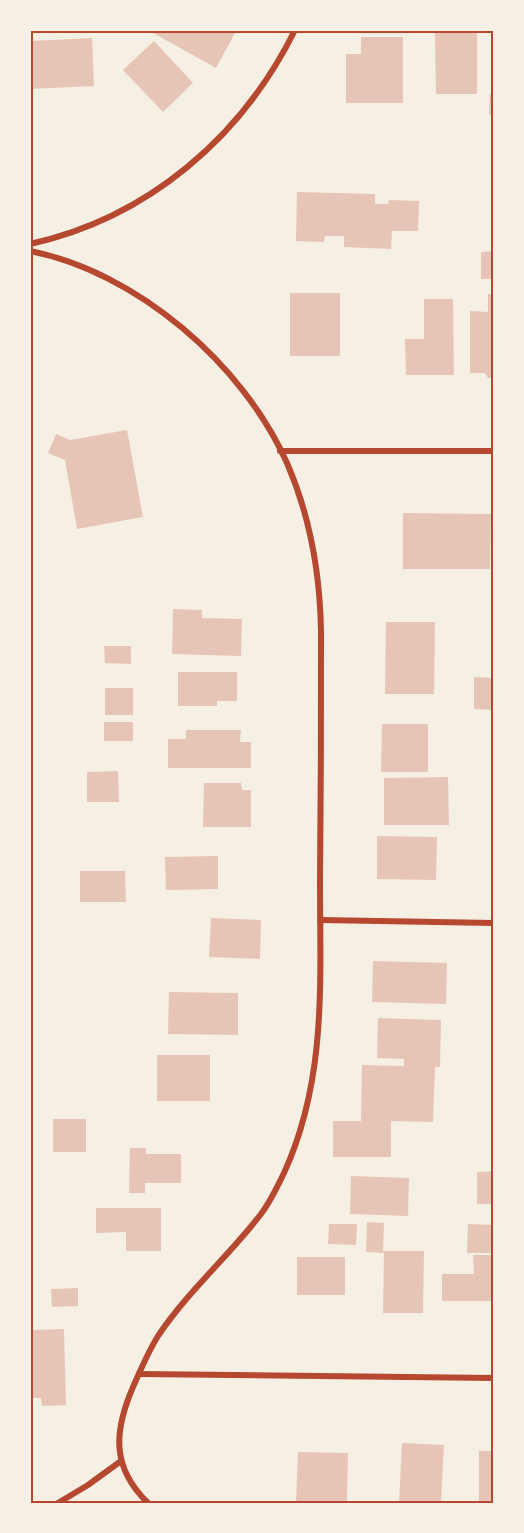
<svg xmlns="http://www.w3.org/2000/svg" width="524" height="1533" viewBox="0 0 524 1533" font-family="'DM Sans',sans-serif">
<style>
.building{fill:#e6c5b7}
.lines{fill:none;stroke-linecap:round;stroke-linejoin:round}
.minor{stroke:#b5482f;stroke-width:6}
.neatline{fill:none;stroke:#b5482f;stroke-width:2}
</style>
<rect width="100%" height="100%" fill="#f6efe4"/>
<!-- building -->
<g class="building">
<polygon points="148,30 234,30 236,31 216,68"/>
<polygon points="477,31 477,94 436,94 435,32"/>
<polygon points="361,37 403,37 403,103 346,103 346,54 361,54"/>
<polygon points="92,38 94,86 30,89 30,41"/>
<polygon points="154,41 193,83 163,112 123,70"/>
<polygon points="490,94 494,94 494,115 489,115"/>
<polygon points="297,192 375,194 375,204 388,204 389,200 419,201 418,231 392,231 391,249 344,247 344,236 325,236 324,242 296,241"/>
<polygon points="494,251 494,279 481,279 481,252"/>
<rect x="290" y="293" width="50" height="63"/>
<polygon points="488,294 494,294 494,379 488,378 485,373 470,373 470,311 488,312"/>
<polygon points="424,299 453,299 454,375 406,375 405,339 424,339"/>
<polygon points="127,430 143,517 77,529 65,460 48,453 56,434 70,440"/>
<polygon points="403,513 491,514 490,569 403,569"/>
<polygon points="173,609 202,610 202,618 242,619 241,656 172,654"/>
<polygon points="386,622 435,622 434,694 385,694"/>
<polygon points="104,646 131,646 131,664 105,663"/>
<polygon points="178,672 237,672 237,701 217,701 217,706 178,706"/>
<polygon points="474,677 494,678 494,710 474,709"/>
<rect x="105" y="688" width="28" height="27"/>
<rect x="104" y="722" width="29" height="19"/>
<polygon points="382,724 428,724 428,772 381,772"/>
<polygon points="186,730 241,730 240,742 251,742 251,768 168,768 168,739 186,739"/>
<polygon points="118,771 119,802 87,802 87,772"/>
<polygon points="448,777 449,825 384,825 384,778"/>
<polygon points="204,783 241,783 242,790 251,790 251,827 203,827"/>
<polygon points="377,836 437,837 436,880 377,879"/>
<polygon points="218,856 218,889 166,890 165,857"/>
<polygon points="80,871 125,871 126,902 80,902"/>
<polygon points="211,918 261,920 260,959 209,957"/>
<polygon points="373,961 447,963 446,1004 372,1002"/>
<polygon points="169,992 238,993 238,1035 168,1034"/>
<polygon points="378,1018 441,1020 440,1067 435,1067 433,1122 391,1121 391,1157 333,1157 333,1121 361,1121 362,1065 404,1066 404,1059 377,1058"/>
<rect x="157" y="1055" width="53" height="46"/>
<rect x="53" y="1119" width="33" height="33"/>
<polygon points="130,1148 146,1148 146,1154 181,1154 181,1183 145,1183 145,1193 129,1193"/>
<polygon points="494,1171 494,1204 477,1204 477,1172"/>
<polygon points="351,1176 409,1178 408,1216 350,1214"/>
<polygon points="96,1208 161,1208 161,1251 126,1251 126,1232 96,1233"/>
<polygon points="367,1222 384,1223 383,1251 424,1251 423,1313 383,1313 384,1253 366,1252"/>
<polygon points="329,1224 357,1224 356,1245 328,1244"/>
<polygon points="468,1224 494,1225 494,1253 467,1253"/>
<polygon points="473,1255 494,1255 494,1301 442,1301 442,1274 474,1274"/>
<rect x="297" y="1257" width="48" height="38"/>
<polygon points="78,1288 78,1306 52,1307 51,1289"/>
<polygon points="64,1329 66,1405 42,1406 41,1398 30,1398 30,1330"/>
<polygon points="402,1443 444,1445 441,1503 399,1503"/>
<rect x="479" y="1451" width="15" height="52"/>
<polygon points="298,1452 348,1453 347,1503 296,1503"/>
</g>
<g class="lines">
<!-- minor -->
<g class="minor">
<path d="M30,244C148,218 242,137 295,30"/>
<path d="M30,251C137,272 243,364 287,463C310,516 320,574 321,631C321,714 321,798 320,881C320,982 327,1079 284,1173C277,1187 271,1201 261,1214C229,1256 188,1291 158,1336C148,1352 141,1369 133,1387C114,1431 111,1467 148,1503"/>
<polyline points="280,451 494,451"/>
<polyline points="320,920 494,923"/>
<polyline points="139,1374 494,1378"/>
<polyline points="58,1503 88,1485 121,1461"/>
</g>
</g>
<!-- border -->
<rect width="524" height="1533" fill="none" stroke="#f6efe4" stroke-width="63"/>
<rect x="32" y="32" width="460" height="1470" class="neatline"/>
</svg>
